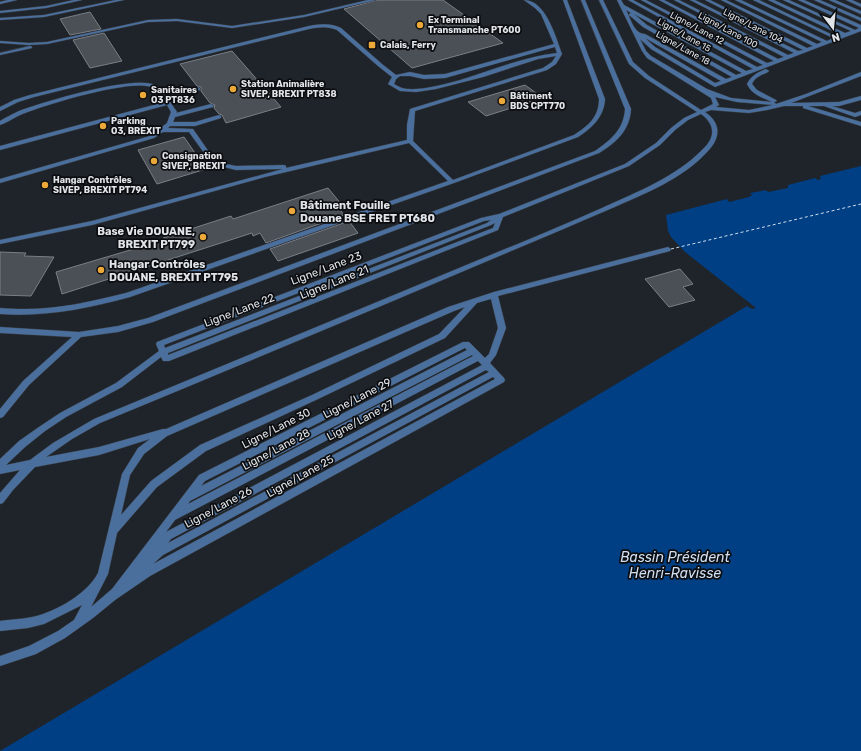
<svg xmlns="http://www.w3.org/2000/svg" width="861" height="751" viewBox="0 0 861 751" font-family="Rubik,sans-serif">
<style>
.water{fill:#003f83}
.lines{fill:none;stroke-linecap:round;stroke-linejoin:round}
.ferry{stroke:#cfdef1;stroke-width:1;stroke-dasharray:3 2.5;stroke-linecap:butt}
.building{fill:#4b5057;stroke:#7a7f86}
.lane-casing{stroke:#3a3f45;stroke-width:1}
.lane{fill:#4b6f9d;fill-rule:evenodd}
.poi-dot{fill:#eca93a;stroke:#0b0d10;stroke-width:1.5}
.labels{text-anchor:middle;stroke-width:3.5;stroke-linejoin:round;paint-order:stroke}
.far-poi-label{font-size:9px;font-weight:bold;fill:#e1e5e9;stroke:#0b0d10;text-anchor:start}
.far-street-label{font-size:9px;fill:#e1e5e9;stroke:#0b0d10}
.poi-label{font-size:11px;font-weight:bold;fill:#e1e5e9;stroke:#0b0d10;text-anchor:start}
.street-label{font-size:11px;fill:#e1e5e9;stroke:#0b0d10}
.near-water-label{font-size:14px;font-style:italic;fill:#cfdef1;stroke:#0b0d10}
</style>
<rect width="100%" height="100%" fill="#1f242a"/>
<!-- water -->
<polygon class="water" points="861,166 861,751 0,751 747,306 752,309 756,308 685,252 671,237 668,231 666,215 727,199 729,202 749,197 752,195 750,193 766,190 768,192 788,188 788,185 815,178 818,180 821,179 820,176"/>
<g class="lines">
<!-- ferry -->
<polyline class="ferry" points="671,249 861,204"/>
</g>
<!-- building -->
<g class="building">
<polygon points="377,0 443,0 503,43 412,68 344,9"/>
<polygon points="90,12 101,29 70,35 60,19"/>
<polygon points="104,33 122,61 90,68 73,40"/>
<polygon points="232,51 281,107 226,123 222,115 219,114 214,108 215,105 210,103 201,91 201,87 197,86 180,64"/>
<polygon points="525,85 543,98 486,116 468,102"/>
<polygon points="184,137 206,169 157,184 138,150"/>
<polygon points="328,188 342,205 338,207 344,215 266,243 260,233 253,236 252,233 62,294 56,272 164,240 163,238 231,216 233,219"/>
<polygon points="349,221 358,233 278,261 270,249"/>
<polygon points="0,252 26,253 24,256 54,257 31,296 0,295"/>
<polygon points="680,269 693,284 683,287 695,300 669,307 645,279"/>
</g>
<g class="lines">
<defs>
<g id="lane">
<polygon points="8,0 17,0 0,4 0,2"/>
<polygon points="74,0 82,0 46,8 0,13 0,11 46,6"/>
<polygon points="116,0 124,0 44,17 0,20 0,18 44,15"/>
<polygon points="368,0 376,0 304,17 232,28 177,21 148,22 47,44 29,45 0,43 0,41 29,43 47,42 148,20 177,19 232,26 304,15"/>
<path d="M524,0C546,0 556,38 562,54L556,64L547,70L415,111L413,141L453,180L574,135C588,126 599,117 599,99L563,0H567L605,99C604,117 592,128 578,137L454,183L130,297C86,309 45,317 0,314V308C47,312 81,304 126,293L448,181L409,143L265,177L92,225L0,244V240L92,221L283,169L236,170L212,164L189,132H163L154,138L0,183V179L150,136L167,123L171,112L167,105L0,150V146L165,102C162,97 157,90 151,87C130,79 48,104 25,113C16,116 9,122 0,125V121C6,117 13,114 19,111C44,102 132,75 155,85C160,87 163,92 166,96L198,87L200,88V90L168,99L177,112L176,113L211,104L214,106L213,107L175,117L173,122H195L219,115L221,116V118L195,126H170L168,128L193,129L216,162L236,166L284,165L286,166V168L407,140V125L410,109L543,68L552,62L556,56L538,59L483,77L436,89L416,92L400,91L388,84L392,77L378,66L337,30C328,26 319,27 309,29L34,97L18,102L0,111V107L14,100L30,95L309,26C320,24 330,23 341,28L382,64L396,75L410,72L424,75L445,74L554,44L541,14L535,8ZM555,47L557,53C512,58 471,81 426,88C419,89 409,90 402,88C399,87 396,85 394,84L396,79L400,76H410L424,79L445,78Z"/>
<path d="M581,0H585L631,109C630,130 616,143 599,153L153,322L118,332L81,337L29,385L3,417L0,418V409L23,381L72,337L0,333V327L79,332L118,326L148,318L595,151C611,140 624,129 625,109Z"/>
<path d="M599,0H603L633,62L649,76L701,110L713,104L711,98L647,58L642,51L617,0H621L624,5L746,71L753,69L628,0H633L757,67L763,65L641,0H646L767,63L774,61L659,0H664L778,59L784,57L674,0H679L788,55L794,53L690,0H695L798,51L803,50L705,0H710L807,48L813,46L721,0H726L817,44L822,42L735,0H741L827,41L833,38L753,0H759L837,37L841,35L768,0H774L845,33L851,31L783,0H789L855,30L859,28L798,0H804L861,25V31L715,87L651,49L640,39L646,51L651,56L707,89L731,98L772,102C763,98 751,94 747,84C751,76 758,72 766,69L769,71L768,72C762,75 755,77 752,84L757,90L776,100L777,101L774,102L776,104L806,94L861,72V76L791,103L839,102L861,96V100L839,106H832L855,113L861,111V115L855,117L824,106H808L861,122V126L803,108V106H784L767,110L749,113L711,110L705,112C721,123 721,137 708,151C683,179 644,194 610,209C575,224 540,239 504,254C370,311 235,367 100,423L72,439L46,457L99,447L163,429H166L448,307L494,292L668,247L671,249L670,251L498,296L506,328L496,355L490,363L504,378L505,380L504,382L150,576L115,600L93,618L65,638L36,654L0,666V656L29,646L58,631L74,620L82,605L44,624L28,628L0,631V621C14,619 29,619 43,614C63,607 88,592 98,573L122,474L138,448L150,439L99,455L35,467L13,490L3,503L0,504V493L20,470L0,474V459L19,441L39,427L60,413L116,383L159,351L156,344L157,342L481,218L499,214L625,164L656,143L671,128L684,118L697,112L645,78L629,64ZM626,10L631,13L629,14V15L643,27L732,77L726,79L645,34C634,34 631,19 626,10ZM634,14L742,73L736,75L647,25ZM645,38L721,81L715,83L655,47ZM715,97L737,102L773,105L749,110L716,107L719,105ZM701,114C715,124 716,137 703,149C676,177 637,192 602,208C566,224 530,239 493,254C360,309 227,364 94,419L53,443L30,460L6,465L25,447L45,431L66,417L122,387L161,357L163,361H169L498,230L503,217L629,166L660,145L675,130L688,120ZM491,220L487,223L165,348L164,345L484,221ZM495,223L493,228L168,355V353L491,225ZM491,299L498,328L489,354L485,358L469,342H463L199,475L112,589L91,607L108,574L117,533L157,487L206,451L318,399L445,338L477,303ZM465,307L439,334L312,395L200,445L151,481L121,515L130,475L144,454L167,436L454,311ZM465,348L467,350L201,486L205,481ZM472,355L473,356L188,504L190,501ZM478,361L482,365L166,532L175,520ZM486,370L489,372L168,543L171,539ZM493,377L495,379L153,564L163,555Z"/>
<polygon points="814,0 820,0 861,18 861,21"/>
<polygon points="829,0 835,0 861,11 861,14"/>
<polygon points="846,0 852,0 861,4 861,7"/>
<polygon points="30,46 32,47 32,48 0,55 0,53"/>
</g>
</defs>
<!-- lane casing -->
<use href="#lane" class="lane-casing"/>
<!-- lane -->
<use href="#lane" class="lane"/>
</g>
<!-- markers -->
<g class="poi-dot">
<circle cx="420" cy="25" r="4"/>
<rect x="368" y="41" width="8" height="8" rx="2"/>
<circle cx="233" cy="89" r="4"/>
<circle cx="143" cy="95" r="4"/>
<circle cx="502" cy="101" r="4"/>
<circle cx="103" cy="126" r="4"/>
<circle cx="154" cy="161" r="4"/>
<circle cx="45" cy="185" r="4"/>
<circle cx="292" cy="211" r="4"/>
<circle cx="203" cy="237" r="4"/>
<circle cx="101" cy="270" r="4"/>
</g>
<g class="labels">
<!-- far-poi labels -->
<g class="far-poi-label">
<text x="428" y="23">Ex Terminal<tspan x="428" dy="10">Transmanche PT600</tspan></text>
<text x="380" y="48">Calais, Ferry</text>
<text x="241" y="87">Station Animalière<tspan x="241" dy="10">SIVEP, BREXIT PT838</tspan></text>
<text x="151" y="93">Sanitaires<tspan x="151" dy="10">O3 PT836</tspan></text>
<text x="510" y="99">Bâtiment<tspan x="510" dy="10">BDS CPT770</tspan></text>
<text x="111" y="124">Parking<tspan x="111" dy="10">O3, BREXIT</tspan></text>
<text x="162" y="159">Consignation<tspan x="162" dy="10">SIVEP, BREXIT</tspan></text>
<text x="53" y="183">Hangar Contrôles<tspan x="53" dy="10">SIVEP, BREXIT PT794</tspan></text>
</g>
<!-- far-street labels -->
<g class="far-street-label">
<text transform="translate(753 26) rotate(27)" y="3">Ligne/Lane 104</text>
<text transform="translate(697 28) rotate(28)" y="3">Ligne/Lane 12</text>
<text transform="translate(728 30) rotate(28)" y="3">Ligne/Lane 100</text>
<text transform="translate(684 35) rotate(29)" y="3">Ligne/Lane 15</text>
<text transform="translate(683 48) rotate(29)" y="3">Ligne/Lane 18</text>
</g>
<!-- poi labels -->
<g class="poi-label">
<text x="300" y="209">Bâtiment Fouille<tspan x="300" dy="13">Douane BSE FRET PT680</tspan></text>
<text x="195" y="235" text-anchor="end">Base Vie DOUANE,<tspan x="195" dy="13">BREXIT PT799</tspan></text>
<text x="109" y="268">Hangar Contrôles<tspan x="109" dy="13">DOUANE, BREXIT PT795</tspan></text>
</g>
<!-- street labels -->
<g class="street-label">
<text transform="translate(326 268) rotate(-21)" y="4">Ligne/Lane 23</text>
<text transform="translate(334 282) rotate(-22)" y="4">Ligne/Lane 21</text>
<text transform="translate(239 310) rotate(-21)" y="4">Ligne/Lane 22</text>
<text transform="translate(357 398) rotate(-27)" y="4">Ligne/Lane 29</text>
<text transform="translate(360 420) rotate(-28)" y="4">Ligne/Lane 27</text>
<text transform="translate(276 428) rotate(-27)" y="4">Ligne/Lane 30</text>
<text transform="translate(276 449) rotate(-28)" y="4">Ligne/Lane 28</text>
<text transform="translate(300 476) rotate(-29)" y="4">Ligne/Lane 25</text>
<text transform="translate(218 507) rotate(-28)" y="4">Ligne/Lane 26</text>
</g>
<!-- near-water labels -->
<g class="near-water-label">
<text x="675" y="562">Bassin Président<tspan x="675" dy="16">Henri-Ravisse</tspan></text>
</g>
</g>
<!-- north arrow -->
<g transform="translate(833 28) rotate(164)" stroke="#0b0d10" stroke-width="3" paint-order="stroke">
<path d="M0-3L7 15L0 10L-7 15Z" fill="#e1e5e9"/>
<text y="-6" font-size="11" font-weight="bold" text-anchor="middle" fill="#e1e5e9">N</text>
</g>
</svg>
